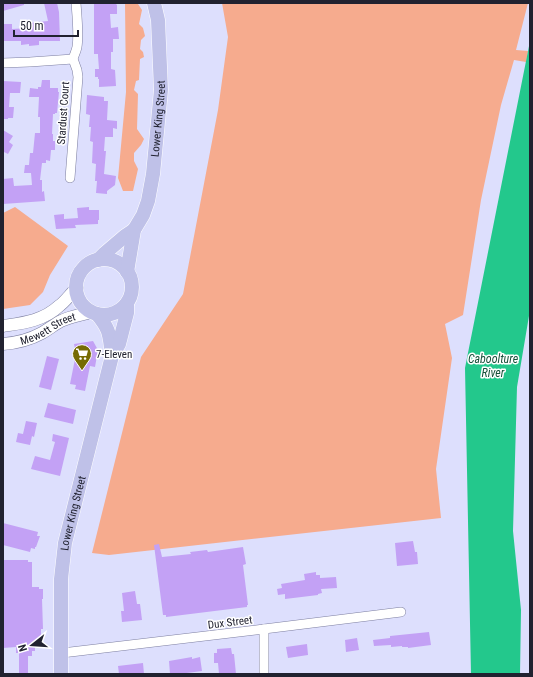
<svg xmlns="http://www.w3.org/2000/svg" width="533" height="677" viewBox="0 0 533 677" font-family="'Roboto Condensed',sans-serif">
<style>
.green{fill:#f6ab8e}
.water{fill:#23c88c}
.building{fill:#c3a1f5}
.lines{fill:none;stroke-linecap:round;stroke-linejoin:round}
.minor-casing{stroke:#7d7fa1;stroke-width:10}
.secondary-casing{stroke:#7d7fa1;stroke-width:13}
.primary-casing{stroke:#fff;stroke-width:15}
.minor{stroke:#fff;stroke-width:9}
.secondary{stroke:#fff;stroke-width:12}
.primary{stroke:#bfc1e8;stroke-width:14}
.labels{text-anchor:middle;stroke-width:3;stroke-linejoin:round;paint-order:stroke}
.street-label{font-size:11px;fill:#212230;stroke:#fff}
.poi-label{font-size:11px;fill:#212230;stroke:#fff;text-anchor:start}
.water-label{font-size:12px;font-style:italic;fill:#165139;stroke:#fff}
</style>
<rect width="100%" height="100%" fill="#dddffd"/>
<!-- green -->
<g class="green">
<polygon points="125,3 139,3 138,4 142,10 139,24 143,28 145,36 141,40 140,49 143,52 144,57 140,59 139,80 136,81 134,90 138,94 137,129 144,139 141,145 134,153 134,161 138,169 133,191 123,191 118,178 126,92"/>
<polygon points="222,3 528,3 516,50 528,51 526,62 514,60 501,105 481,200 463,315 445,324 452,358 436,469 441,518 109,555 92,553 141,357 183,294 218,110 228,37"/>
<polygon points="15,207 68,246 50,275 43,292 30,305 3,309 3,213"/>
</g>
<!-- water -->
<polygon class="water" points="530,41 530,310 517,387 513,531 521,610 520,674 471,674 465,368"/>
<!-- building -->
<g class="building">
<polygon points="3,3 24,3 24,5 3,11"/>
<polygon points="44,3 57,3 59,12 60,41 39,41 39,45 29,46 29,44 21,45 21,41 3,41 3,24 12,24 12,29 28,28 28,23 48,21"/>
<polygon points="94,3 116,3 116,4 117,5 117,14 110,14 111,28 118,27 119,39 113,39 113,52 111,52 111,69 115,70 116,86 99,87 99,79 98,79 98,77 95,77 95,69 99,69 98,56 98,54 94,54"/>
<polygon points="42,80 50,80 50,88 58,88 58,92 59,92 57,113 55,113 55,114 53,114 52,134 53,134 53,141 55,141 55,150 51,150 50,161 46,160 46,163 42,163 40,180 42,180 42,192 44,191 45,201 3,204 3,179 13,178 14,186 32,185 31,173 24,173 25,165 29,165 30,153 33,153 35,133 40,133 40,117 38,117 39,97 29,97 30,88 38,89 38,87 41,87"/>
<polygon points="3,81 21,82 20,93 10,93 9,107 14,107 13,118 8,118 8,119 3,119"/>
<polygon points="87,95 104,97 104,101 108,101 107,120 117,121 117,129 113,128 113,137 105,137 104,151 106,151 104,174 116,176 115,185 107,191 107,194 96,193 97,181 95,181 96,164 92,163 93,142 90,141 91,127 89,127 90,115 86,114"/>
<polygon points="3,130 13,136 9,142 13,145 8,154 4,152 3,154"/>
<polygon points="89,207 89,210 99,210 99,220 98,220 98,224 75,225 76,228 56,229 54,215 64,214 64,219 78,218 77,208"/>
<polygon points="93,341 98,350 95,367 90,366 85,391 75,389 76,385 70,384 76,354 74,344"/>
<polygon points="47,356 59,359 51,390 39,387"/>
<polygon points="48,403 76,410 73,424 44,417"/>
<polygon points="26,421 37,423 34,437 32,436 30,445 16,442 18,433 23,434"/>
<polygon points="53,434 69,438 60,476 31,469 35,456 50,460 55,442 52,441"/>
<polygon points="3,523 38,532 37,536 40,536 36,547 35,547 35,549 31,548 30,552 3,545"/>
<polygon points="413,541 415,552 417,552 418,564 397,566 395,543"/>
<polygon points="159,544 162,557 191,554 190,552 207,550 208,552 243,547 246,564 243,565 248,605 247,605 247,607 166,617 166,615 163,615 154,545"/>
<polygon points="3,560 28,560 28,562 32,562 32,587 39,587 39,589 43,589 43,599 42,599 43,629 41,629 41,647 35,647 35,651 32,651 32,656 28,656 28,674 19,674 19,653 16,653 16,647 3,648"/>
<polygon points="316,572 316,575 320,575 320,578 336,577 337,588 321,589 322,593 318,594 318,595 285,599 285,594 278,595 277,589 282,588 281,584 305,580 304,574"/>
<polygon points="135,591 137,604 140,604 142,620 122,622 121,611 124,611 122,593"/>
<polygon points="429,632 431,645 408,648 408,647 402,647 402,646 391,647 391,645 374,646 373,640 390,638 390,636"/>
<polygon points="357,638 359,650 346,652 345,640"/>
<polygon points="307,644 308,655 288,658 286,647"/>
<polygon points="231,648 232,654 234,654 236,674 219,674 218,663 214,663 214,653 217,653 217,649"/>
<polygon points="192,657 192,659 200,657 202,671 179,674 170,674 169,661"/>
<polygon points="143,663 144,674 119,674 118,666"/>
</g>
<g class="lines">
<defs>
<g id="minor">
<polyline points="3,63 30,62 73,59"/>
<path d="M70,178L78,77L77,70L73,59C74,55 76,52 77,47C79,35 77,16 76,3"/>
<polyline points="62,653 264,629 401,612"/>
<polyline points="264,674 264,629"/>
</g>
<g id="secondary">
<path d="M3,326C23,323 43,321 59,306C66,301 70,294 77,288"/>
<path id="s1" d="M3,344C16,343 31,339 42,333C49,329 55,324 61,321C71,316 81,315 91,312"/>
</g>
<g id="primary">
<circle cx="104" cy="287" r="28"/>
<polyline points="98,260 105,253 125,236 134,230"/>
<path id="s2" d="M127,272L134,230L143,215L148,201L153,174L161,90L158,20L154,3"/>
<path d="M97,314C111,331 109,335 112,355"/>
<path id="s3" d="M61,674V579L65,543L112,356L119,344L127,313V303"/>
</g>
</defs>
<!-- minor casing -->
<use href="#minor" class="minor-casing"/>
<!-- secondary casing -->
<use href="#secondary" class="secondary-casing"/>
<!-- primary casing -->
<use href="#primary" class="primary-casing"/>
<!-- minor -->
<use href="#minor" class="minor"/>
<!-- secondary -->
<use href="#secondary" class="secondary"/>
<!-- primary -->
<use href="#primary" class="primary"/>
</g>
<!-- icons -->
<defs>
<symbol id="supermarket-pin" viewBox="-11 -11 22 30"><path d="M0 17L-7.5 6A9.5 9.5 0 1 1 7.5 6Z" fill="#766b03" stroke="#fff"/><path d="M-6-5.5h2.5l.6 2H6L4.5 2H-2.5L-4.4-4H-6ZM-1.5 3.2a1.3 1.3 0 1 0 .1 0ZM3 3.2a1.3 1.3 0 1 0 .1 0Z" fill="#fff"/></symbol>
</defs>
<g fill-rule="evenodd">
<use href="#supermarket-pin" x="71" y="343" width="22" height="30"/>
</g>
<g class="labels">
<!-- street labels -->
<g class="street-label">
<text transform="translate(63 113) rotate(-86)" y="4">Stardust Court</text>
<text dy="4" stroke="none"><textPath href="#s2" startOffset="158">Lower King Street</textPath></text>
<text dy="4" stroke="none"><textPath href="#s1" startOffset="48">Mewett Street</textPath></text>
<text dy="4" stroke="none"><textPath href="#s3" startOffset="162">Lower King Street</textPath></text>
<text transform="translate(230 622) rotate(-7)" y="4">Dux Street</text>
</g>
<!-- poi labels -->
<g class="poi-label">
<text x="96" y="358">7-Eleven</text>
</g>
<!-- water labels -->
<g class="water-label">
<text x="493" y="363">Caboolture<tspan x="493" dy="14">River</tspan></text>
</g>
</g>
<!-- border -->
<rect width="533" height="677" fill="none" stroke="#212230" stroke-width="8"/>
<!-- north arrow -->
<g transform="translate(32 645) rotate(253)" stroke="#ffffff" stroke-width="3" paint-order="stroke">
<path d="M0-3L7 15L0 10L-7 15Z" fill="#212230"/>
<text y="-6" font-size="11" font-weight="bold" text-anchor="middle" fill="#212230">N</text>
</g>
<!-- scale -->
<path d="M14 30v6h64v-6" fill="none" stroke="#212230" stroke-width="2"/>
<text x="20" y="30" font-size="12" fill="#212230" stroke="#ffffff" stroke-width="3" paint-order="stroke">50 m</text>
</svg>
